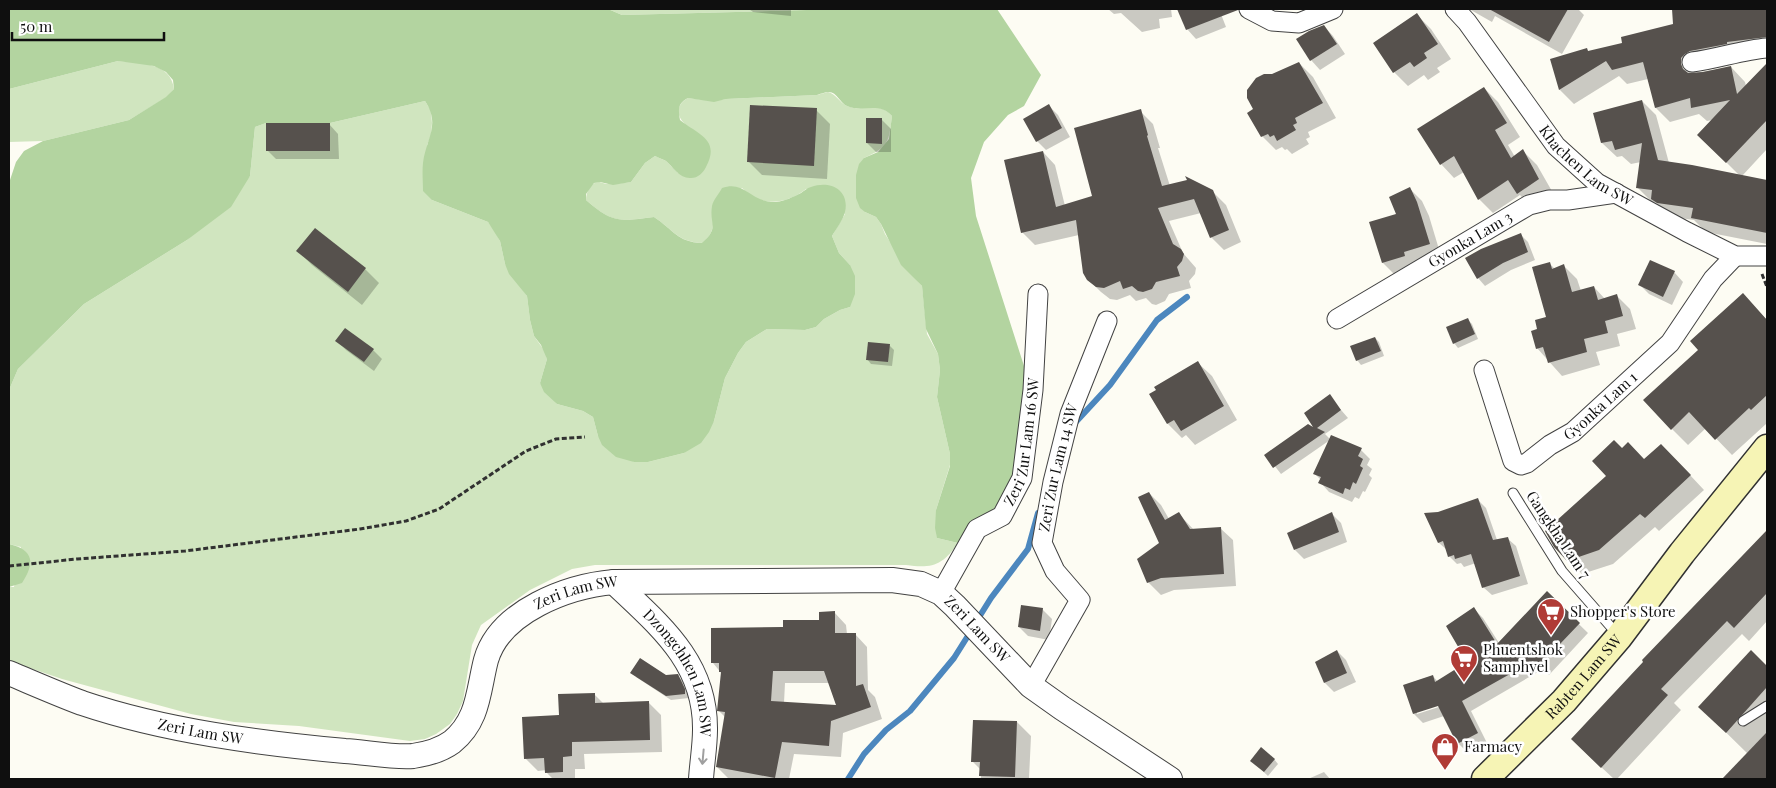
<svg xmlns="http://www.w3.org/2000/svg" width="1776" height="788" viewBox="0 0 1776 788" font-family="'Playfair Display',serif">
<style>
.green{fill:#d0e5bf}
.forest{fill:#b3d4a0}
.shadow{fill:#0003;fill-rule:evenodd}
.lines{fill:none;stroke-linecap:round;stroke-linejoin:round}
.stream{stroke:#4c87be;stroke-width:6}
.building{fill:#56514d;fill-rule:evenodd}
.service-casing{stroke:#424242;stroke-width:11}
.minor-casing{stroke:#424242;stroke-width:21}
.tertiary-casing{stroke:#424242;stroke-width:26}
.secondary-casing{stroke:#313131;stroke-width:29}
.path{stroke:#313131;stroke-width:3;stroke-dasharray:5 2.5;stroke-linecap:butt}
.service{stroke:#fff;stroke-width:9}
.minor{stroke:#fff;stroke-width:19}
.tertiary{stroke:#fff;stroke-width:24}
.secondary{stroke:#f6f4b5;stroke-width:26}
.oneway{stroke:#9f9f9f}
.labels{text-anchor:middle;stroke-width:5;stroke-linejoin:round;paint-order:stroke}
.street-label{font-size:15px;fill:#0f0f0f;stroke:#fff}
.poi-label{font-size:15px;fill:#0f0f0f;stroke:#fff;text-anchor:start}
</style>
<rect width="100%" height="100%" fill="#fdfcf3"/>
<!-- green -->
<g class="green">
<polygon points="608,9 842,9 622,15"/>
<path d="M118,61C139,63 171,62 174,89L167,97L129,120L43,141L9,142V89Z"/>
<path d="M828,92C836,94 839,102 847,106C863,113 878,100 892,116C889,141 889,147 864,158L865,212L876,217L881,224L885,234L910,273L922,286L927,334L938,354L940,370L937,397L950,454V465L936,510L937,538L958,543C943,565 932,569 906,565H595L572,569L530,590L481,625L472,645L463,701L457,714L450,724L436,734L425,739L410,741L299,726L234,722L191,714L62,679L9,661V587H14L21,547L9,544V390L18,369L84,304L187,240L250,176L255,127L266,123H330L425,101L431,111L432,123L431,136L427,145L432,200L488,222L495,231L500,241L505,264L527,296L530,320L534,336L546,353L547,359L540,383L557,404L583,411L593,417L598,436L634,462H648L684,453L714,421L725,378L738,353L746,342L767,329L805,330L816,327L824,319L840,310L850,307V265L839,253L832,236L845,214L806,189C794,199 774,206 758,199C752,197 747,192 742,188L712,208C714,224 715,231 703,243C677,242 674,230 654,217C620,221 613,224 586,200C586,193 590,182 599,182C600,182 605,184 607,184C614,184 623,183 631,182L645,163L655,156L666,161L678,173L685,124C675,115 677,104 688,98L714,101L726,99L817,95Z"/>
</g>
<!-- forest -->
<g class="forest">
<path d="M9,9H608L622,15L842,9H997L1041,75L1024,106L1008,115L984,142L971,178L976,216L1024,366L1026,404L1019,462L1006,499L958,543L937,538L935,528L936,510L950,466V454L937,397L940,370L938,354L926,329L922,286L901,265L881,224L876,217L865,212L860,208L856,198V175L859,164L864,158L878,152L889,139L892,116C879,101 863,113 847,106C840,103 837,92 829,92C825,92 820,94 817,95L726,99L714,102L688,98C678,103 678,109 680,120C697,134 721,139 706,167C703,173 698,178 691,178C680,179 673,167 666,161C663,159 658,158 655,156L645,163L631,182L613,185L600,182L594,183L586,194V200C613,224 621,221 654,217C674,230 677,242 702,243C720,227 709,225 712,206C713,200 719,194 722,188C746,180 750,203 776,202C785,201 793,197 801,193C804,191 807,188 811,187C830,180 850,190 845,212C843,220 836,229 832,236L839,253L850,265L855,276V294L850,307L840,310L824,319L816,327L805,330L767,329L746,342L738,353L725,378L714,421L709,432L701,443L684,453L648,462H634L616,457L602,445L598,436L593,417L583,411L557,404L544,392L540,383L547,359L541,345L534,336L530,320L527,296L509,274L505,264L500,241L488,222L432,200L423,191C423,182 422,172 423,163C426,139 441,125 425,101L330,123H266L255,127L250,176L231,207L187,240L84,304L18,369L9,390V183L16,162L24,151L43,141L129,120L166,97L174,89L173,80L166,72L154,66L118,61L9,89Z"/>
<path d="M9,544C34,550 35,563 22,583L9,587Z"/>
</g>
<!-- shadow -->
<g class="shadow">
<polygon points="749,9 791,9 791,16 753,12"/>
<polygon points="1108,9 1171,9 1172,17 1159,19 1160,28 1142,32 1121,13 1114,14"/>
<polygon points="1179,9 1219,9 1226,27 1196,39 1187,29"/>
<polygon points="1469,9 1578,9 1584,15 1562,54 1495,16 1492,22"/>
<polygon points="1673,9 1767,9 1767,53 1700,67 1695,73 1731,67 1745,82 1746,86 1760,72 1767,78 1767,149 1742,176 1767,181 1767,244 1706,232 1694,220 1673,217 1667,214 1656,203 1652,202 1637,187 1641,162 1631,164 1622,156 1617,157 1602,143 1595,114 1642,101 1656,115 1669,163 1740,176 1699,135 1713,120 1707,121 1699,114 1670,122 1656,108 1648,79 1627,84 1619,76 1574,104 1560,90 1552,60 1587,50 1589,52 1624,44 1674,25"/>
<polygon points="1417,15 1431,29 1451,59 1437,68 1440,72 1428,80 1424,75 1408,86 1394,72 1375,44"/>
<polygon points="1324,26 1333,36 1345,54 1320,70 1311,60"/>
<polygon points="1299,63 1313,77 1336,118 1308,132 1310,137 1306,139 1309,144 1292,154 1287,149 1285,150 1282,147 1276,150 1262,136 1255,110 1272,76"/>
<polygon points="1484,88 1498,102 1520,137 1508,145 1515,157 1523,151 1537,165 1553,193 1531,207 1520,195 1493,213 1479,199 1464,172 1454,178 1441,164"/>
<polygon points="1049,106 1058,115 1070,137 1046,150 1037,141"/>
<polygon points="816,110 830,124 827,179 762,175 748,161"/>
<polygon points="1140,111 1153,124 1160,148 1158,148 1170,186 1212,191 1226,205 1241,242 1224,250 1211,237 1201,213 1169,221 1183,253 1196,268 1195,274 1189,281 1191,288 1169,294 1165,301 1156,305 1152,304 1146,298 1136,301 1130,295 1117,300 1110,299 1101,292 1088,279 1079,235 1035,245 1022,232 1043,152 1055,165 1065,206 1094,197"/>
<polygon points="882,120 891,129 891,152 876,152 867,143"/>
<polygon points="329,124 338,134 339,159 276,159 267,150"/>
<polygon points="1410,189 1422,201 1429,216 1441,256 1395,275 1383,263 1398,214"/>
<polygon points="315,230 365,269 379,283 362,305 312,265 298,251"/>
<polygon points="1520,234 1528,242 1535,260 1511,270 1485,286 1478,278 1467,259"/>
<polygon points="1549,263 1555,269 1564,266 1577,279 1581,291 1594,287 1605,299 1617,296 1630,309 1636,329 1617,334 1620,346 1596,352 1600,365 1562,376 1537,348 1539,330 1548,318"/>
<polygon points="1674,272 1683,282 1672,305 1649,294 1640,285"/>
<polygon points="1743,295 1767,320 1767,425 1766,424 1732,455 1706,428 1688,445 1672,429 1699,350"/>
<polygon points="1467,319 1472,324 1478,339 1458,348 1454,343"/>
<polygon points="1375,338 1379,342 1384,356 1361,365 1357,360"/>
<polygon points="337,341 373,350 382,359 374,371 346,350"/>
<polygon points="889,345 894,350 892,366 871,364 867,359"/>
<polygon points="1198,363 1212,376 1237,420 1195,445 1186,435 1182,438 1168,424 1151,394"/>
<polygon points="1329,396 1348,418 1325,434 1330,439 1361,450 1370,459 1367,465 1372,469 1369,475 1372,478 1365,492 1363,491 1359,499 1355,497 1352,502 1329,492 1320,482 1321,480 1315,474 1330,440 1281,474 1266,455 1317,430 1305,413"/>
<polygon points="1622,449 1644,460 1675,459 1704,490 1659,531 1655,527 1613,564 1582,574 1568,560"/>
<polygon points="1149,493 1161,505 1169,519 1178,513 1194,530 1220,528 1233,540 1236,586 1174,590 1161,595 1148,582 1161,544"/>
<polygon points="1478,500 1486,508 1497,540 1507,538 1516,546 1528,584 1492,595 1483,587 1476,563 1464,567 1461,563 1457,564 1449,556 1447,550 1439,543 1426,514 1439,513"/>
<polygon points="1332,514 1341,523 1347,542 1304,559 1295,550"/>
<polygon points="1767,532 1767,621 1749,641 1742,634 1674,703 1681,710 1617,779 1614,779 1586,753 1645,662 1644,660"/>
<path d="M1547,593L1588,633L1549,675L1543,669L1471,711L1487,743L1467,752L1458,743L1444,716L1423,723L1414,714L1433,676L1438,682L1469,663L1474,609L1483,618L1499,643ZM1444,702L1445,705L1417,714V711Z"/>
<polygon points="1042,609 1052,619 1049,640 1028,636 1019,627"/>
<path d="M834,612L846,625L847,634H855L867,647L868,690L875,697L882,719L843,733L841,757L794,754L789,779H729L717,767L725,717L719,711L722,674L713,663L784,628L820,621ZM785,683H829L837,707L784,703Z"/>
<polygon points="1337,651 1346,660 1356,682 1334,692 1325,683"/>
<polygon points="1751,652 1767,667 1767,779 1724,779 1748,754 1700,707"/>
<polygon points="677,676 682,680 689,698 671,700 636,677"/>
<polygon points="594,694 604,704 648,702 661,715 662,752 584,754 585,769 575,769 575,779 553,779 547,773 547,770 538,771 525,758 560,716"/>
<polygon points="1017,722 1031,736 1029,779 981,779 981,770 973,762"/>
<polygon points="1274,759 1278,764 1268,776 1256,765"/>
<polygon points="1324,772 1330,779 1308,779"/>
</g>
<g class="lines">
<!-- stream -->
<g class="stream">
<polyline points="1074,424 1110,385 1157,320 1187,297"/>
<polyline points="976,622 991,598 1028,549 1038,513"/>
<polyline points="848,779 864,754 886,730 910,711 954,658 971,631"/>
</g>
</g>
<!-- building -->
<g class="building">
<polygon points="1177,9 1237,9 1238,10 1186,30"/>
<polygon points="1489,9 1568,9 1549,42"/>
<polygon points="1672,9 1767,9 1767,37 1727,42 1727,44 1690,51 1685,54 1681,58 1681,64 1683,69 1688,73 1703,72 1731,66 1737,94 1767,63 1767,120 1726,163 1697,135 1730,100 1691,108 1690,98 1655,108 1643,62 1612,70 1606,61 1559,90 1550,59 1587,48 1588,51 1622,43 1621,37 1673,24"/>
<polygon points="1417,13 1438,44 1424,53 1427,58 1414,67 1410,62 1393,73 1373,43"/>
<polygon points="1324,25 1337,44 1310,61 1296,39 1309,31"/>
<polygon points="1299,62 1323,103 1295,118 1297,123 1293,125 1296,130 1277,141 1274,135 1270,137 1268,134 1261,137 1247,113 1253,109 1247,98 1247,90 1256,78 1264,74 1272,74"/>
<polygon points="1484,87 1507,123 1495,130 1511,158 1523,149 1539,179 1517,194 1508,180 1478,200 1454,156 1440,165 1417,129"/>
<polygon points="1642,100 1658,160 1692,165 1767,180 1767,233 1691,218 1693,208 1657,203 1651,199 1652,190 1636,188 1642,143 1615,150 1612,141 1601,143 1593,113"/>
<polygon points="1049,104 1062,128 1036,142 1023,119"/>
<polygon points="750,105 817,108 814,166 747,162"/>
<polygon points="1141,109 1148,135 1147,136 1162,186 1187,180 1185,176 1213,190 1229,230 1210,238 1194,199 1158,208 1173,244 1181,249 1184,254 1182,261 1177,267 1180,276 1156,282 1152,289 1143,292 1138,291 1132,286 1123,289 1120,281 1104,288 1096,287 1087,280 1083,273 1076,220 1021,233 1004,160 1043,151 1056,207 1092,196 1074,128"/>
<polygon points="866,118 882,118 882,144 866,143"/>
<rect x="266" y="123" width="64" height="28"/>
<polygon points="1410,187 1417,202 1430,244 1404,252 1405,256 1382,263 1369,222 1396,214 1389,197"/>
<polygon points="315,228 366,268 348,292 296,251"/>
<polygon points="1521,233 1528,252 1503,263 1477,279 1465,258 1481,249"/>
<polygon points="1650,260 1675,271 1663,297 1638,285"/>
<polygon points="1550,262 1552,269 1564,264 1572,292 1594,286 1598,300 1617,294 1623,316 1605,321 1608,333 1584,339 1587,352 1548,363 1543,347 1536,349 1531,331 1537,329 1535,320 1546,317 1532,267"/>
<polygon points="1743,293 1767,320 1767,395 1751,410 1749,408 1715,440 1689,412 1671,430 1643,400 1698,350 1690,341"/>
<polygon points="1468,318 1475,334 1453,344 1446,327"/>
<polygon points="345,328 374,349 364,362 335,341"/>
<polygon points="1375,337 1381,351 1356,361 1350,346"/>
<polygon points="868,342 890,344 888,362 866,360"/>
<polygon points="1198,361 1224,406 1181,431 1174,420 1167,424 1149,394 1156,390 1154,387"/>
<polygon points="1330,394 1341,410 1317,428 1325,432 1273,468 1264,455 1308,424 1313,427 1304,413"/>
<polygon points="1331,435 1362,448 1358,456 1363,459 1360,466 1363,468 1356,484 1353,482 1350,490 1345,488 1343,494 1318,483 1321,477 1313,474"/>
<polygon points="1614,440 1622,448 1628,442 1644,459 1661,444 1691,475 1645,518 1640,514 1599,550 1567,561 1554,547 1545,531 1606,476 1592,461"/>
<polygon points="1149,492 1165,520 1179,512 1190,529 1221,527 1224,574 1161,578 1147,583 1137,559 1159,543 1138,497"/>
<polygon points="1478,498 1493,540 1508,537 1520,576 1482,588 1471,554 1455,559 1454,555 1448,557 1443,541 1438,543 1424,513 1438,512"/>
<polygon points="1332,512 1339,532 1294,550 1287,533"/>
<polygon points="1767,530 1767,593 1734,628 1727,621 1661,689 1668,695 1601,768 1571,739 1643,662 1642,660"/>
<polygon points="1547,591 1580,623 1539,666 1533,661 1462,701 1478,733 1457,744 1438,706 1413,714 1403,685 1433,675 1435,682 1467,662 1446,626 1474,607 1497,644"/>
<polygon points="1021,605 1043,608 1040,631 1018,627"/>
<path d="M835,611V633H856V686L863,684L871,707L831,721L829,746L782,742L775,778L716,767L725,712L717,711L721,672H719V663H711V628L783,627V620H819V612ZM773,671H824L836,705L771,701Z"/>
<polygon points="1337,650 1347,673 1324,683 1315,662"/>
<polygon points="1751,650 1767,666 1767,687 1726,733 1698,707"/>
<polygon points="640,658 666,675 678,674 685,689 685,694 666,696 630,673"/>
<polygon points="595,693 595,703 649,701 650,740 572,742 572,756 563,757 563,772 545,773 544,758 524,759 522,717 559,715 558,694"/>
<polygon points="973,720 1017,721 1015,777 979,776 980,762 971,762"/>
<polygon points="1767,732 1767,779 1722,779"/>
<polygon points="1261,747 1275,759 1264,772 1250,761"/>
</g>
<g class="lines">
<defs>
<g id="service">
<polyline points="1513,493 1562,571 1618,635"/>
<polyline points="1743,721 1767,706"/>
</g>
<g id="minor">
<polyline points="1249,9 1272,21 1299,23 1333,9"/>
<path id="s1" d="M1455,9L1467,22L1556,146L1597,183L1687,232L1735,256H1767"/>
<path d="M1692,62C1717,59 1742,50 1767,48"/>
<path id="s2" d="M1337,319L1529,205L1549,200H1568L1616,193"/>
<path id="s3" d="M1484,370L1513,461L1521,465L1527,463L1550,445L1573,432L1670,343L1713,279L1735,256"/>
<path id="s4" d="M941,593L977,529L1002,516L1022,478L1033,390L1038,294"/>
<path id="s5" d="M1031,686L1080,600L1055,571L1042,543L1053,482L1070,414L1107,321"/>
</g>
<g id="tertiary">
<path id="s6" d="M614,582C659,625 706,662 705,730C705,746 702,763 701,779"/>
<path id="s7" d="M9,673C33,683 58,694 82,703C165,731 259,743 345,751C364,752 396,758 413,756C427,754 441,750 452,742C479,720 478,691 486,660C500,611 568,586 614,582L892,580L921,584L941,593L955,606L1031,686L1062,708L1170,779"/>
</g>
<g id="secondary">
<path id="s8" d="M1485,779L1564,701L1619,637L1682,553L1767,448"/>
</g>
</defs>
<!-- service casing -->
<use href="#service" class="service-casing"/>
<!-- minor casing -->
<use href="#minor" class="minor-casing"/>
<!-- tertiary casing -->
<use href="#tertiary" class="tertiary-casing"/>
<!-- secondary casing -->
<use href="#secondary" class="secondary-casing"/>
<!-- path -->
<g class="path">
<polyline points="1762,274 1767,287"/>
<polyline points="9,566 77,559 185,551 360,529 406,521 439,509 526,451 556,439 585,437"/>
</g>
<!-- service -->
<use href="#service" class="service"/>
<!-- minor -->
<use href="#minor" class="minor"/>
<!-- tertiary -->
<use href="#tertiary" class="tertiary"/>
<!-- secondary -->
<use href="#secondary" class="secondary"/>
</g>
<!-- one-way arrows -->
<defs><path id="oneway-shaft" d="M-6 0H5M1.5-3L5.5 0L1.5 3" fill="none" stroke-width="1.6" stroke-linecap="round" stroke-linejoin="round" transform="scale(1.25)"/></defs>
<use class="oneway" href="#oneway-shaft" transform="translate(703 757) rotate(95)"/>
<!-- icons -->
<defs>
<symbol id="supermarket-pin" viewBox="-11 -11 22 30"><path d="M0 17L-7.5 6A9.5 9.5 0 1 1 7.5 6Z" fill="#b03b36" stroke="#fff"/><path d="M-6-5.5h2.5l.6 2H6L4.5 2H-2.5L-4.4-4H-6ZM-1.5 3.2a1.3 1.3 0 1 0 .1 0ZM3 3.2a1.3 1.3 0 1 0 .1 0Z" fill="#fff"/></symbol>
<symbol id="shop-pin" viewBox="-11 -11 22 30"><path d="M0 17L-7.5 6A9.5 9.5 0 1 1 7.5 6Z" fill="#b03b36" stroke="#fff"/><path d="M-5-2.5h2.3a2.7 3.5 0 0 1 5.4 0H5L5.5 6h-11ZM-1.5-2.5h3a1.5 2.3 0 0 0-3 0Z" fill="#fff"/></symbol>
</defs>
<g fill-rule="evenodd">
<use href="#supermarket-pin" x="1535" y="596" width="32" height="43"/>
<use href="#supermarket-pin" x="1448" y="643" width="32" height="43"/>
<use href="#shop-pin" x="1429" y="731" width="32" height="43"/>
</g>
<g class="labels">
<!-- street labels -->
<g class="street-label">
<text dy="5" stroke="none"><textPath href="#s1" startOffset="206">Khachen Lam SW</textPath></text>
<text dy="5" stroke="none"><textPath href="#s2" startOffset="155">Gyonka Lam 3</textPath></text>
<text dy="5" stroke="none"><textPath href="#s3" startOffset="204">Gyonka Lam 1</textPath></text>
<text dy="5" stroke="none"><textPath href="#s4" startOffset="180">Zeri Zur Lam 16 SW</textPath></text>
<text dy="5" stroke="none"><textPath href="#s5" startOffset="245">Zeri Zur Lam 14 SW</textPath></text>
<text transform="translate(1558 535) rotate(56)" y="5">Gangkha Lam 7</text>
<text dy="5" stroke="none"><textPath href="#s7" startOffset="666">Zeri Lam SW</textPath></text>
<text dy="5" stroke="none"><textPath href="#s7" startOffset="1086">Zeri Lam SW</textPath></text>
<text dy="5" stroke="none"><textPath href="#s6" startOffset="115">Dzongchhen Lam SW</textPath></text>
<text dy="5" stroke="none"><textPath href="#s8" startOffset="142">Rabten Lam SW</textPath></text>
<text dy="5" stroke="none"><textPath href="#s7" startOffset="201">Zeri Lam SW</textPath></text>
</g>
<!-- poi labels -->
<g class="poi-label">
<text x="1570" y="617">Shopper's Store</text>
<text x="1483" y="655">Phuentshok<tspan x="1483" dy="17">Samphyel</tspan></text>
<text x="1464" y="752">Farmacy</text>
</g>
</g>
<!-- border -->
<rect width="1776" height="788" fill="none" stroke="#0f0f0f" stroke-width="20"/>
<!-- scale -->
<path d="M12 32v8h152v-8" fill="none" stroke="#0f0f0f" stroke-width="2.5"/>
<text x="20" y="32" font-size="15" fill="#0f0f0f" stroke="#ffffff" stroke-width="4" paint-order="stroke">50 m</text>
</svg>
